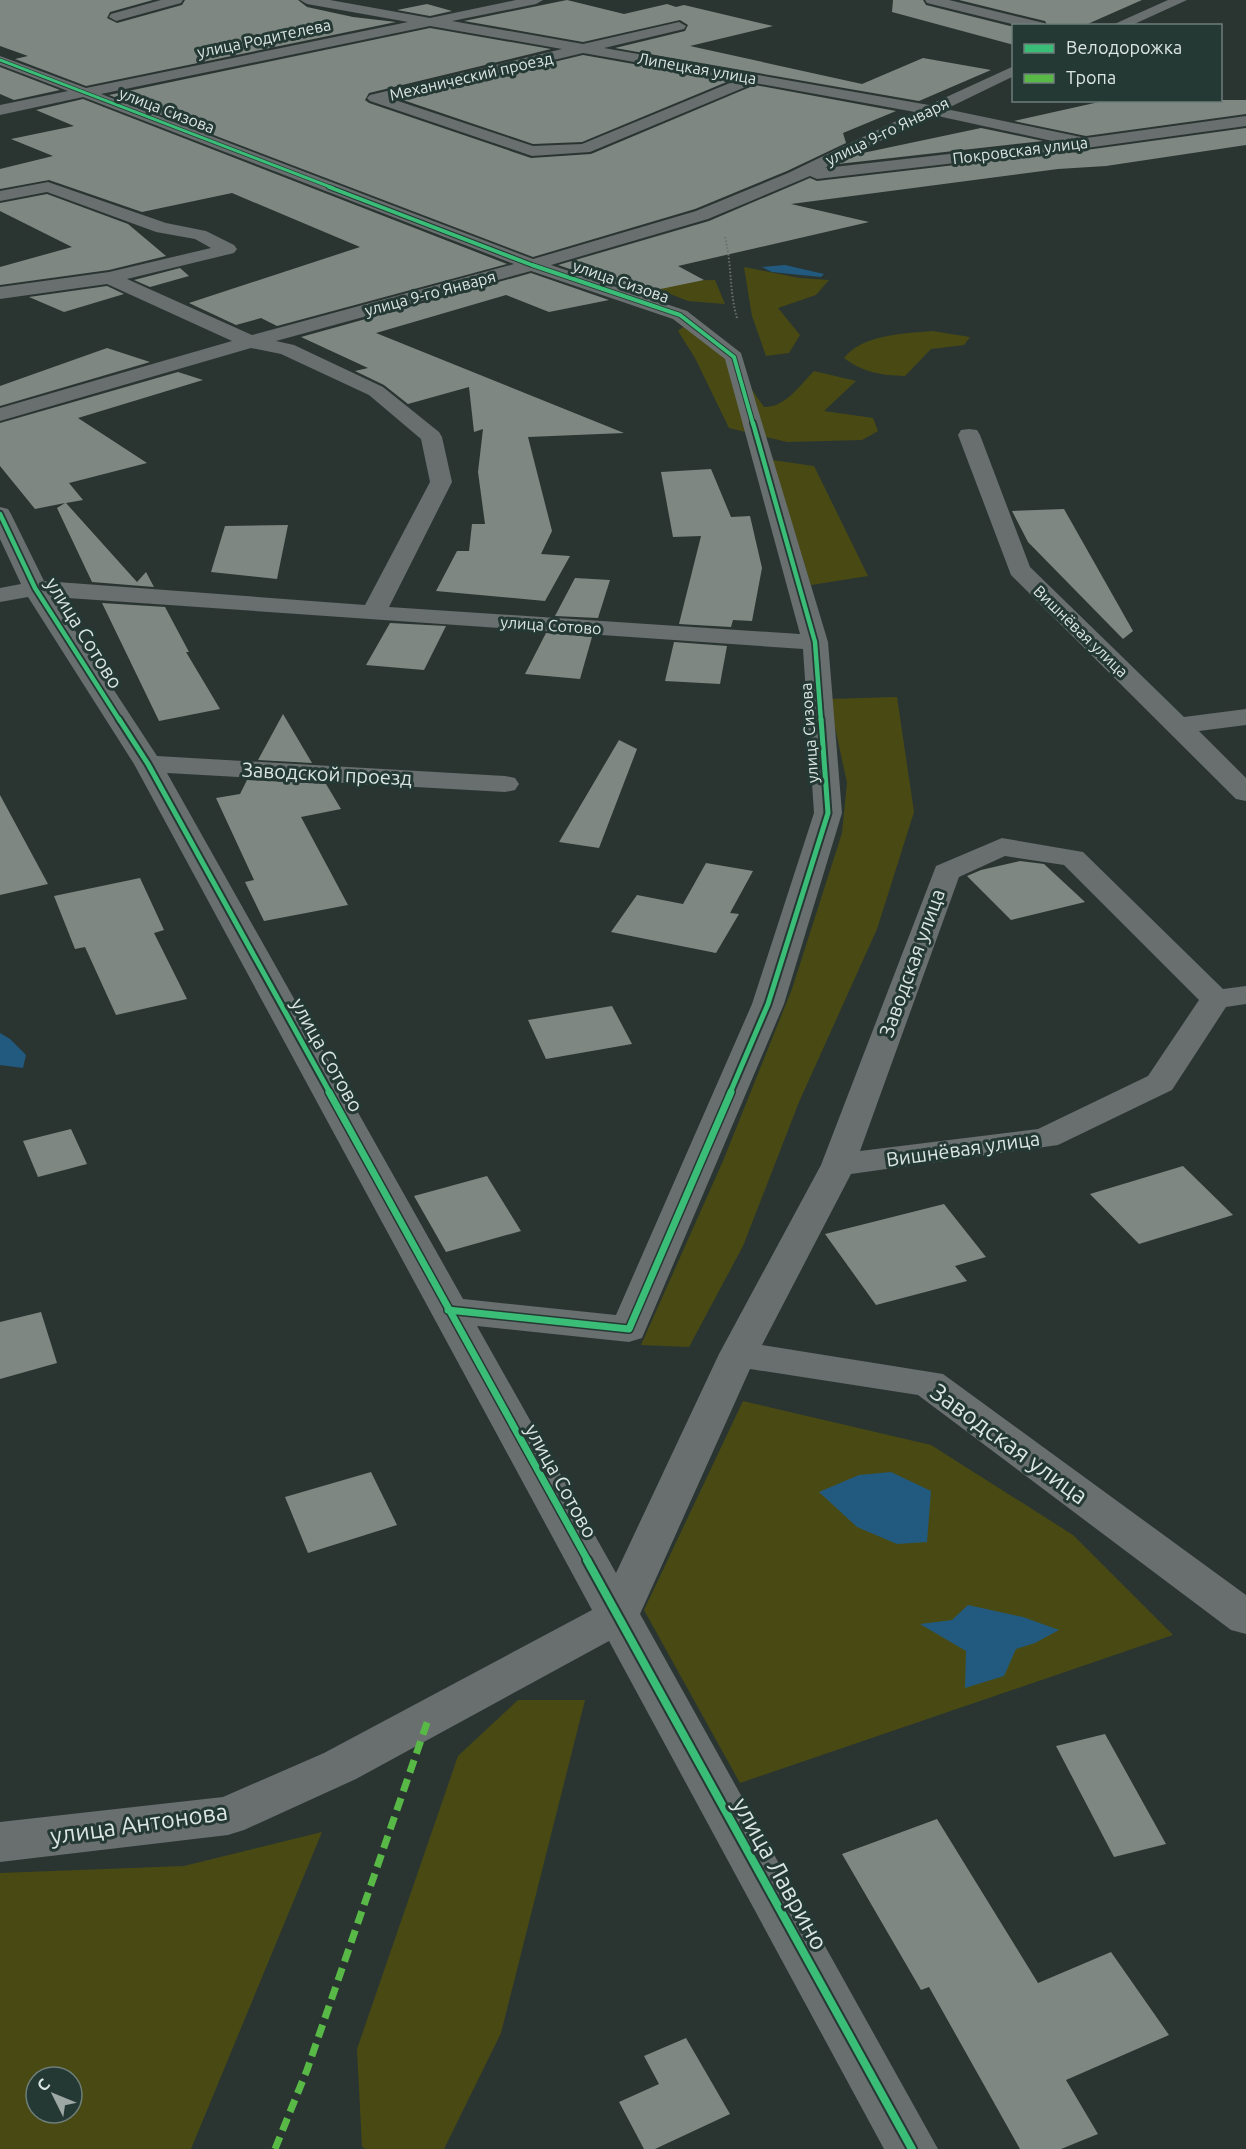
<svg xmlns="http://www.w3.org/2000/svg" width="1246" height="2149" viewBox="0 0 1246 2149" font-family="Ubuntu,sans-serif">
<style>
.green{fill:#494a13;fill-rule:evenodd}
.water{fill:#225a7f}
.building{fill:#7f8782}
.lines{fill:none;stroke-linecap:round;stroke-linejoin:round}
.path{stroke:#6b706f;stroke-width:2;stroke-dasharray:1.5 2;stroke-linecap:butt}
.minor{fill:#696e6e;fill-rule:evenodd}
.quiet{stroke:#58b947;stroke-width:7;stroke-dasharray:13 7;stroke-linecap:butt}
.cycleway-far5-casing{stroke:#253934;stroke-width:4.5}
.cycleway-far4-casing{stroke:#253934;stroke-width:6}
.cycleway-far3-casing{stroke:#253934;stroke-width:8}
.cycleway-far2-casing{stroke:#253934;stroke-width:9}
.cycleway-far1-casing{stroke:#253934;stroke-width:10}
.cycleway-casing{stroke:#253934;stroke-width:12}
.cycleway-far5{stroke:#3abd76;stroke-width:3}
.cycleway-far4{stroke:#3abd76;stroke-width:4}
.cycleway-far3{stroke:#3abd76;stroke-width:4.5}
.cycleway-far2{stroke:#3abd76;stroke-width:5}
.cycleway-far1{stroke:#3abd76;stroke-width:7}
.cycleway{stroke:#3abd76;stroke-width:8}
.labels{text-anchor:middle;stroke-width:6;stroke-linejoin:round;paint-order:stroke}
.far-street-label{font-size:16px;fill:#dbe6e3;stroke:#253934}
.street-label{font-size:20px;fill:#dbe6e3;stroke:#253934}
.near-street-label{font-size:24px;fill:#dbe6e3;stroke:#253934}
</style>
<rect width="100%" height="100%" fill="#2a3532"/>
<!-- green -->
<g class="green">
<polygon points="744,267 799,278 829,280 816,295 778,308 800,335 789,353 766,356 752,316"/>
<polygon points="715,280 725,304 688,301 660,290 672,281"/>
<path d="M683,327L726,353L764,407C785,408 800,385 814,371L856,381L824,411L873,418L878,431L862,440L787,442L729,428L695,358L678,331Z"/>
<path d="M932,331L970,337L964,345L931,349L905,376C881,375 864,373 844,358C864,334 902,334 932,331Z"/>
<polygon points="772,460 814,466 868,576 811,585"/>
<polygon points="897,697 914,812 877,929 799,1102 743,1246 689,1347 641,1345 723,1161 792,989 842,833 847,783 829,699"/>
<polygon points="743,1401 931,1445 1073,1535 1173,1635 740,1783 644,1610"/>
<polygon points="518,1700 585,1700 501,2033 444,2149 366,2149 362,2147 357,2049 458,1756"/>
<path d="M322,1832L191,2149H0V1873L184,1866ZM36,2077H72V2113H36Z"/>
</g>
<!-- water -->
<g class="water">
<polygon points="785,265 824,274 821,277 772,272 762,267"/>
<polygon points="0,1033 10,1039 26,1055 23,1068 0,1065"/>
<polygon points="891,1472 931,1491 927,1542 897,1544 857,1527 819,1492 859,1475"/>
<polygon points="968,1605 1023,1617 1059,1630 1035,1643 1016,1649 1004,1676 965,1688 966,1651 920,1624 952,1620"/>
</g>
<!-- building -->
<g class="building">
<polygon points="0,0 153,0 110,12 107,18 117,23 182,5 185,0 298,0 307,7 353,17 396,22 86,86 15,59 28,56 0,46"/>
<polygon points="567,0 624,14 667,4 676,7 684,5 773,26 690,46 862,84 923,58 991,70 919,101 615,48 685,31 688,25 680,20 583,42 464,21"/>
<polygon points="893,0 923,0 926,5 1014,27 1014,45 892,12"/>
<polygon points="959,0 1142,0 1083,26 1048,26 1045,21"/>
<polygon points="427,4 452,11 430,16 397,10"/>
<polygon points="430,28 551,49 369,93 365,100 369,103 531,158 591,154 755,85 896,111 843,133 846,143 787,171 695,209 533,257 109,95"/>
<polygon points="583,55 729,81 582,142 533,144 400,99"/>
<polygon points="0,67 60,90 14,100 0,94"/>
<polygon points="83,99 507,264 277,326 261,318 236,325 189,303 360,247 232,193 142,212 49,180 0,189 0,169 53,156 11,139 74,126 36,110"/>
<polygon points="1108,100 1246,100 1246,114 1086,136 1014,121"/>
<polygon points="981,128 1043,141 838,164 858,154"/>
<polygon points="1246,128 1246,145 1106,166 1058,169 791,204 869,222 678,266 704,280 641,293 558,265 709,221 810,178 817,181 1086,150"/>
<polygon points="47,194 128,224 166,256 109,270 0,285 0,267 72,247 0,211 0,203"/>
<polygon points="180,268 189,276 150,287 134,280"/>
<polygon points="531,273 609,300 549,312 506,295 376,333 624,433 528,437 552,531 541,554 570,556 545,601 436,591 457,551 469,551 472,524 485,524 478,472 483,429 474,432 469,387 408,404 384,385 355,371 368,368 301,337"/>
<polygon points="107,286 124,294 64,312 29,297"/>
<polygon points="107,348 150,362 0,406 0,386"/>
<polygon points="178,372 203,380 78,418 147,463 69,483 83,500 66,503 137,582 146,572 154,587 92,582 57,508 65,503 35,509 0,466 0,423"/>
<polygon points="711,469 731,517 750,516 762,568 752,621 733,620 731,627 679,624 701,536 673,537 661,472"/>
<polygon points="1064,509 1133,631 1123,639 1028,542 1012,511"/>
<polygon points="288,525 277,579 211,572 225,526"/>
<polygon points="575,578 610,580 598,618 555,616"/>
<polygon points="102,603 165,607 189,652 186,652 220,709 159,721"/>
<polygon points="390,623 446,626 424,670 366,665"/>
<polygon points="546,633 592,637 580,679 525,674"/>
<polygon points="674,642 727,646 720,684 665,681"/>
<polygon points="283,714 312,763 258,760"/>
<polygon points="619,740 637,749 599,848 559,842"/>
<polygon points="247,780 326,784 341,809 301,817 348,905 264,921 245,882 254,880 216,798 240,794"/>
<polygon points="0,795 48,884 0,895"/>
<polygon points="1020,861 1044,864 1085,902 1011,920 967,876 981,870"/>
<polygon points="706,863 753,871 730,913 739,914 716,953 611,932 637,895 683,904"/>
<polygon points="140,878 164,930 154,933 187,999 116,1015 85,947 75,949 54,896"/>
<polygon points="612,1006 632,1044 546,1059 528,1020"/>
<polygon points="71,1129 87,1164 38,1177 23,1141"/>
<polygon points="1183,1166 1233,1215 1139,1244 1090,1194"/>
<polygon points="487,1176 521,1231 446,1252 414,1196"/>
<polygon points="944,1204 986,1257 955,1266 967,1281 876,1305 825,1234"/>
<polygon points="41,1312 57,1363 0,1379 0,1322"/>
<polygon points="371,1472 397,1525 308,1553 285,1497"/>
<polygon points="1105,1734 1166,1844 1114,1857 1056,1746"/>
<polygon points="937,1819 1038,1983 1111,1952 1169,2035 1066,2080 1098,2134 1061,2149 1020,2149 929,1987 921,1990 842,1854"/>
<polygon points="686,2038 730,2114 655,2149 644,2149 619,2102 659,2084 644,2056"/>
</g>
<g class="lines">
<!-- path -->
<path class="path" d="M725,237C732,264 729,291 737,318"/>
<!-- minor -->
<g class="minor">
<polygon points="161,0 183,0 181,3 116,21 109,17 111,14"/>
<path d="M300,0H330L430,18L516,0H543L536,4L452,21L583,44L679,22L686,26L684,29L604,48L929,105L1014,66V76L946,109L1086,138L1246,116V126L1086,148L817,179L810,176L708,219L551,265L687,311L741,353L828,642L842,813L784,1004L642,1338L629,1342L477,1326L616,1573L719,1354L821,1165L936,866L1002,838L1083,852L1223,989L1246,986V1004L1226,1007L1172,1090L1058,1145L851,1174L762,1345L943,1374L1246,1595V1634L1231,1630L918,1395L750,1369L640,1614L938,2149H884L609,1641L356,1779L244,1830L228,1835L0,1862V1822L223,1797L324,1753L592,1610L134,764L28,597L0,602V588L21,584L0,539V507L8,509L11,514L44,581L365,605L430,482L421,439L369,395L281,354L251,348L0,421V408L232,341L107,284L0,299V287L109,272L211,248L195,239L156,232L47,192L0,201V191L48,182L166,223L206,231L234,245L237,249L234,253L127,279L252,335L514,264L83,97L0,115V105L68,91L0,65V56L86,88L408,22L307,4ZM430,26L562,49L370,95L367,98L370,101L532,156L590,152L755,83L915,112L788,173L696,211L533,259L101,94ZM583,53L737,80L582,144L533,146L392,99ZM933,115L1057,142L825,168ZM531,271L673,319L725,359L800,634L389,607L452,482L442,437L439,432L383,387L294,345L276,341ZM53,597L803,649L814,813L752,1004L616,1315L463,1299L167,773L505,792L515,790L519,784L515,778L505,776L157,756ZM1005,856L1064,865L1199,1000L1148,1076L1038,1129L860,1151L959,877Z"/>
<polygon points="925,0 949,0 1044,23 1046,26 1020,26 927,3"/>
<polygon points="1168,0 1187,0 1130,26 1110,26"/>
<polygon points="969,429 977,430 980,435 1030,567 1184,717 1246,709 1246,725 1199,731 1246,778 1246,801 1236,799 1011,575 958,435 961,430"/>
</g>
<!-- quiet -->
<polyline class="quiet" points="275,2149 307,2070 429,1717"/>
<defs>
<polyline id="cycleway-far5" points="0,60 333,188"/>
<polyline id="cycleway-far4" points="329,187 532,265 680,315 734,357 753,424"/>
<g id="cycleway-far3">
<polyline points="753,423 815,642 821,721"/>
<polyline points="0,514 35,588 120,721"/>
</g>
<g id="cycleway-far2">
<polyline points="119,719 148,764 330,1093"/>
<polyline points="730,1093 768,1004 828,813 821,719"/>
</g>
<g id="cycleway-far1">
<polyline points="329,1092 588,1561"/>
<polyline points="448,1310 629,1329 731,1092"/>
</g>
<polyline id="cycleway" points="587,1560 912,2149"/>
</defs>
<!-- cycleway-far5 casing -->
<use href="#cycleway-far5" class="cycleway-far5-casing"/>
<!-- cycleway-far4 casing -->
<use href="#cycleway-far4" class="cycleway-far4-casing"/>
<!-- cycleway-far3 casing -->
<use href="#cycleway-far3" class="cycleway-far3-casing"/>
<!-- cycleway-far2 casing -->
<use href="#cycleway-far2" class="cycleway-far2-casing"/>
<!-- cycleway-far1 casing -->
<use href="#cycleway-far1" class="cycleway-far1-casing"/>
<!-- cycleway casing -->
<use href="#cycleway" class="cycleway-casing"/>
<!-- cycleway-far5 -->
<use href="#cycleway-far5" class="cycleway-far5"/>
<!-- cycleway-far4 -->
<use href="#cycleway-far4" class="cycleway-far4"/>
<!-- cycleway-far3 -->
<use href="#cycleway-far3" class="cycleway-far3"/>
<!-- cycleway-far2 -->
<use href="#cycleway-far2" class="cycleway-far2"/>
<!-- cycleway-far1 -->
<use href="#cycleway-far1" class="cycleway-far1"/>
<!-- cycleway -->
<use href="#cycleway" class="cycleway"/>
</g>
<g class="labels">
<!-- far-street labels -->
<g class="far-street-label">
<text transform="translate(264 38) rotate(-12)" y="6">улица Родителева</text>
<text transform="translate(697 68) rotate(10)" y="6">Липецкая улица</text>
<text transform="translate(471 76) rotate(-13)" y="6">Механический проезд</text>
<text transform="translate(167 110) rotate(21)" y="6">улица Сизова</text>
<text transform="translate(887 131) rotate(-26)" y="6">улица 9-го Января</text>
<text transform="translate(1020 150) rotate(-7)" y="6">Покровская улица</text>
<text transform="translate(621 281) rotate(19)" y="6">улица Сизова</text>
<text transform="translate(430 293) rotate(-15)" y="6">улица 9-го Января</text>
<text transform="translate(551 625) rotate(4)" y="6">улица Сотово</text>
<text transform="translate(1081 631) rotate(44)" y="6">Вишнёвая улица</text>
<text transform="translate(809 733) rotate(-94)" y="6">улица Сизова</text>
</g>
<!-- street labels -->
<g class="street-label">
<text transform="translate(84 633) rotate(58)" y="7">улица Сотово</text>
<text transform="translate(327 774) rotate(3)" y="7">Заводской проезд</text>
<text transform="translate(912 963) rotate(-70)" y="7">Заводская улица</text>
<text transform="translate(327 1055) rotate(61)" y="7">улица Сотово</text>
<text transform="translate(963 1149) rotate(-8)" y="7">Вишнёвая улица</text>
<text transform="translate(561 1481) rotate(61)" y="7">улица Сотово</text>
</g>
<!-- near-street labels -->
<g class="near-street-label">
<text transform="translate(1009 1444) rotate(36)" y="8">Заводская улица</text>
<text transform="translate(139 1824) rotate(-8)" y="8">улица Антонова</text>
<text transform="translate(780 1874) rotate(61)" y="8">улица Лаврино</text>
</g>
</g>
<!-- legend -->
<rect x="1012" y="24" width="210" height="78" fill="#253934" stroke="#6e7e7a" stroke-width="1.5"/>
<rect x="1024" y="44" width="30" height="9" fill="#3abd76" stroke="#6e7e7a" stroke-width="1.5"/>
<text x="1066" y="54" font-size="18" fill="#dbe6e3">Велодорожка</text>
<rect x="1024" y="74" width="30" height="9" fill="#58b947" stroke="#6e7e7a" stroke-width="1.5"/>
<text x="1066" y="84" font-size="18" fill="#dbe6e3">Тропа</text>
<!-- north arrow -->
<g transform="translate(54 2095) rotate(313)"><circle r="28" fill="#253934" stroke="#6e7e7a" stroke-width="1.5"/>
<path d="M0-4.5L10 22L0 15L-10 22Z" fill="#9da8a5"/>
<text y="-9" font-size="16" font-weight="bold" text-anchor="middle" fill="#dbe6e3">С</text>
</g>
</svg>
